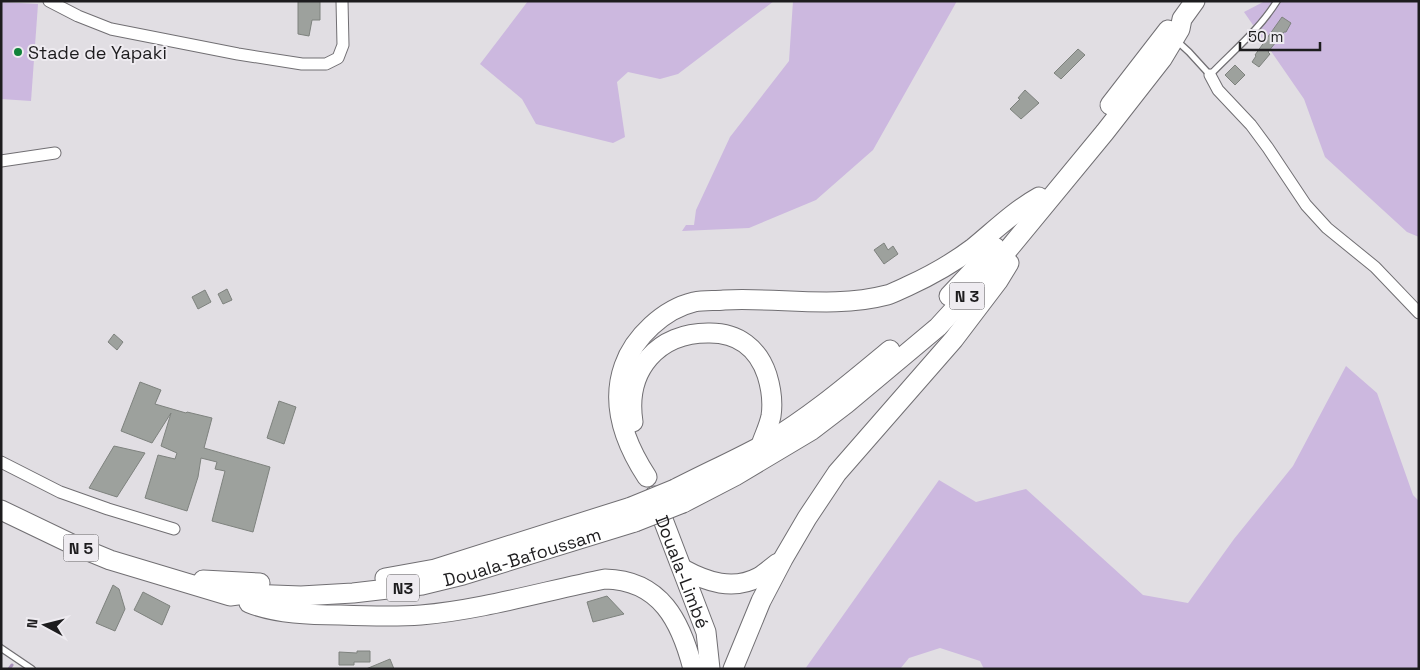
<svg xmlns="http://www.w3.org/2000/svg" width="1420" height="670" font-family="'Space Grotesk',sans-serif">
<rect width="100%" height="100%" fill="#e1dee3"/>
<g fill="#ccb8df">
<path d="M 528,1 L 774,1 L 678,74 L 660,79 L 628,72 L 617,82 L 625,137 L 613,143 L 536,124 L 522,99 L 480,64 Z"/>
<path d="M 793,1 L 957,1 L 873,150 L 816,200 L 749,228 L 682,231 L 686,225 L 694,225 L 696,210 L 730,137 L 789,61 Z"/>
<path d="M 1265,1 L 1419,1 L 1419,237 L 1407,232 L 1325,157 L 1304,99 L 1244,12 Z"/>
<path d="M 1,2 L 38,4 L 31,101 L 1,99 Z"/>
<path d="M 1346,366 L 1377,393 L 1413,495 L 1419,501 L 1419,669 L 984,669 L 980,661 L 940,648 L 909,658 L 900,669 L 805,669 L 939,480 L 976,502 L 1026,489 L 1143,595 L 1188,603 L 1234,539 L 1293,466 Z"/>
</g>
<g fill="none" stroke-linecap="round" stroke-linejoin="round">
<path stroke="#a891bc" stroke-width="3" d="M 9,669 L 12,665"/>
</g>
<g fill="#9da19d" stroke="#7e827e">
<path d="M 298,1 L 320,1 L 320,20 L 312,20 L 309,36 L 298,34 Z"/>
<path d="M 1282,17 L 1291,23 L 1286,32 L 1284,32 L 1268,52 L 1270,54 L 1259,67 L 1252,62 L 1256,56 L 1255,55 Z"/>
<path d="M 1078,49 L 1085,55 L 1061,79 L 1054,73 Z"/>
<path d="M 1235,65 L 1245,75 L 1235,85 L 1225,75 Z"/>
<path d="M 1025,90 L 1039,103 L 1021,119 L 1010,109 L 1020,99 L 1018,98 Z"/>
<path d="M 884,243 L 888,250 L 893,246 L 898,254 L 884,264 L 874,250 Z"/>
<path d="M 227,289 L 232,300 L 223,304 L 218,294 Z"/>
<path d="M 205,290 L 211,302 L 198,309 L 192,297 Z"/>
<path d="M 114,334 L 123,342 L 117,350 L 108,342 Z"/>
<path d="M 140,382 L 161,390 L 155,404 L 186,413 L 187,412 L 212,418 L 204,448 L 270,467 L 253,532 L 212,521 L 225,471 L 215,469 L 217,462 L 201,458 L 198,477 L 187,511 L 145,498 L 158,455 L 175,459 L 177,453 L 161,446 L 171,413 L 152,443 L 121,431 Z"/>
<path d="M 279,401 L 296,407 L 284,444 L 267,438 Z"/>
<path d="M 114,446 L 145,453 L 117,497 L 89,488 Z"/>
<path d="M 113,585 L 119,589 L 125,609 L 115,631 L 96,623 Z"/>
<path d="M 143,592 L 170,606 L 162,625 L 134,610 Z"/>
<path d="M 607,596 L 624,614 L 593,622 L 587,602 Z"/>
<path d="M 357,651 L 370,651 L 370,662 L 354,662 L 354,665 L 339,665 L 339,652 L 357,653 Z"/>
<path d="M 390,659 L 394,669 L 366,669 Z"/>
</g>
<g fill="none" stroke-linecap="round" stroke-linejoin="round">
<g stroke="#716f73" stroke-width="8">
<g id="service">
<path d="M 1177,41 L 1189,52 L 1210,75 C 1233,51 1259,30 1277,1"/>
<path d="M 1,648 L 32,669"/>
</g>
</g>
<g stroke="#716f73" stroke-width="13">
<g id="minor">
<path d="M 49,1 L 78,16 L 111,29 L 238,54 L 302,64 L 326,64 L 338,58 L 343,45 L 342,1"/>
<path d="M 1210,75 L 1218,90 L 1251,125 L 1268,148 L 1306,205 L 1327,228 L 1375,267 L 1419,313"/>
<path d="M 1,161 L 55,153"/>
<path d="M 1,462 L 60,492 L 108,509 L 174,529"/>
</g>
</g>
<g stroke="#716f73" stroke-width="21">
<g id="trunk">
<path d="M 1110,105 L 1168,30"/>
<path d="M 949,296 L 995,247"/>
<path d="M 633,422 C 625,370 658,332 710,333 C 738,333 758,348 767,375 C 771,388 773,403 771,416 C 769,426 764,436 761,445"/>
<path d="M 647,477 C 626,445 610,405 624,366 C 634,337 664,309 694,302 C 704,300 715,301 724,300 C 779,297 834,309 887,295 C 894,293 901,289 908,286 C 930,276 953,263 973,248 C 995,230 1014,211 1039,197"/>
<path d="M 675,489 C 704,474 733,461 761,446 C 808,419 849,384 890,350"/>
<path id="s1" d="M 654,496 L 706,632 L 710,669"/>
<path d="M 683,503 L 735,476 L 812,430 L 846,404 L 938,327 L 1002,257 L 1105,132 L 1162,59 L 1180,29 L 1182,19 L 1195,1"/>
<path id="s2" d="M 1,510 L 76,546 L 110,560 L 230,596 L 245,594 L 301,596 L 353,593 L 422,585 L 463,575 L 635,522"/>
<path d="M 683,569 C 707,582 733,591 759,577 C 766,573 772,567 778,563"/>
<path d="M 385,578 L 435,569 L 631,507"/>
<path d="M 203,580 L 260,583"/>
<path d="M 249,603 C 277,614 311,615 340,615 C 367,616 394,617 421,615 C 481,610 545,591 605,579 C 661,580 681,622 693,669"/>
<path d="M 733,669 L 761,601 L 783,559 L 807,518 L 837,473 L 954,339 L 998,281 L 1009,263"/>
</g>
</g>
<use href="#service" stroke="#fff" stroke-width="5.5"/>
<use href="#minor" stroke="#fff" stroke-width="11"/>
<use href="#trunk" stroke="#fff" stroke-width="19"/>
<g stroke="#716f73" stroke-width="21" stroke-linecap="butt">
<g id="trunk-bridge">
<path d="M 631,507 L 675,489"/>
<path d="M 635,522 L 683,503"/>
</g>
</g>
<use href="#trunk-bridge" stroke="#fff" stroke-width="19"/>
</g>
<circle fill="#10823a" stroke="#eeebf0" stroke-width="2" cx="18" cy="52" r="5"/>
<g text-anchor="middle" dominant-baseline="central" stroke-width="4" stroke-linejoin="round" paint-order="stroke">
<g fill="#eeebf0" stroke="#5c5a5d" stroke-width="1">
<rect x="949.5" y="282.5" width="35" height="27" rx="4"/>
<rect x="63.5" y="534.5" width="35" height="27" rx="4"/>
<rect x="387" y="574.5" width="32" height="27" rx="4"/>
</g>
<g font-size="16" font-weight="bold" fill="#1d1c1e">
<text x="967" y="296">N 3</text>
<text x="81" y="548">N 5</text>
<text x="403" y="588">N3</text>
</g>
<g font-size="18" fill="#1d1c1e" stroke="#eeebf0" text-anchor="start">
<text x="28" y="52">Stade de Yapaki</text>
</g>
<g font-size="18" fill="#1d1c1e" stroke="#eeebf0">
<text stroke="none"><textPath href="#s2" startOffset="542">Douala-Bafoussam</textPath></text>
<text stroke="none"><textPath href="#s1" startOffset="81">Douala-Limbé</textPath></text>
</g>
</g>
<rect width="1420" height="670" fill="none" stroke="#1d1c1e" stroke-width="5"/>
<g transform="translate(45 625) rotate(277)" stroke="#eeebf0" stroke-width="4" paint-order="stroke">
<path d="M0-4L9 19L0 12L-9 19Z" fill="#1d1c1e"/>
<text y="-8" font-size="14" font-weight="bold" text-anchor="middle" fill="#1d1c1e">N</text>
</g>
<path d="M1240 42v8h80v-8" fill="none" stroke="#1d1c1e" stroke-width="2.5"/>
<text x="1248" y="42" font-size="15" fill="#1d1c1e" stroke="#eeebf0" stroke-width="4" paint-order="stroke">50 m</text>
</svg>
